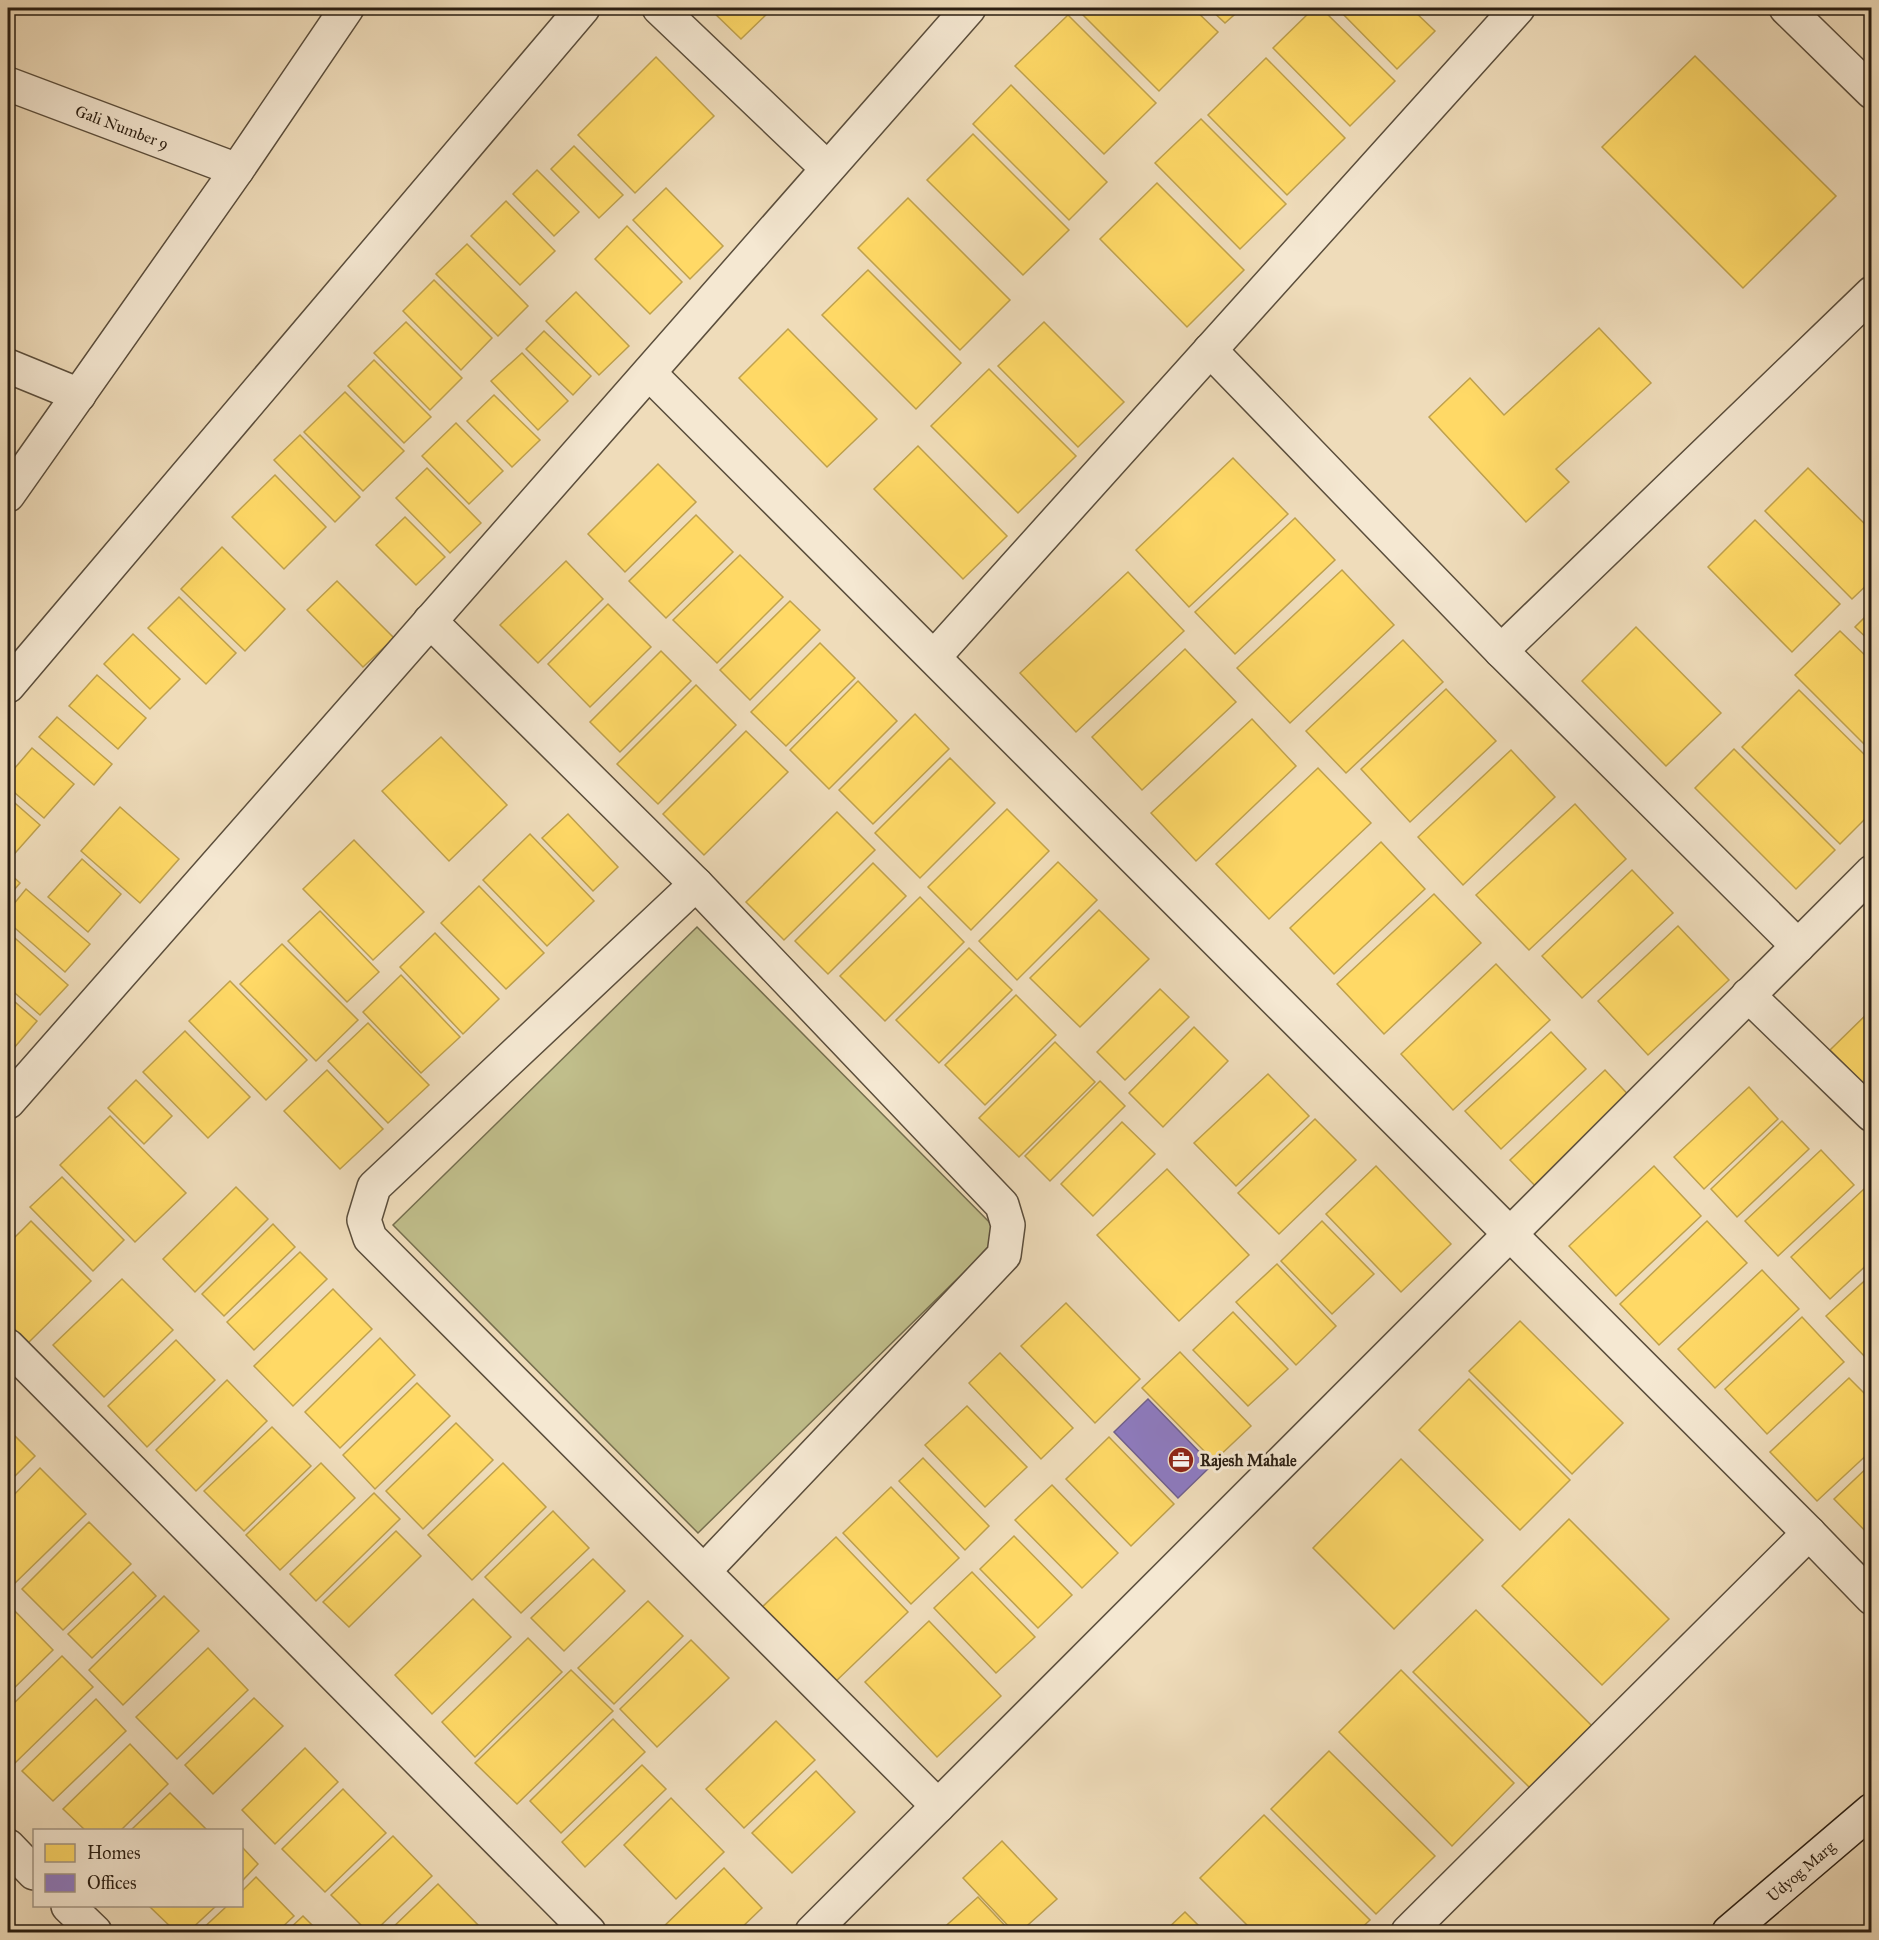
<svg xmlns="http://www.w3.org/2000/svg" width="1879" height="1940" font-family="'IM FELL Great Primer',serif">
<rect width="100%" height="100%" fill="#efdcba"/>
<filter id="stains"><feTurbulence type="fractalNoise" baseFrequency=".00333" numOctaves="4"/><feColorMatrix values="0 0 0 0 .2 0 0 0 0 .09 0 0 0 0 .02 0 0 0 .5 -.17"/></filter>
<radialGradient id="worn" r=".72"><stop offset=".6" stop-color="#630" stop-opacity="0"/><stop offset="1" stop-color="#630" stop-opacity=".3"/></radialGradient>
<path fill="#c0be8b" stroke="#756e4e" stroke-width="1.5" d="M 697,927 L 1002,1235 L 698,1533 L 393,1225 Z"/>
<g fill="#ffd966" stroke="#bfa14d" stroke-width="1.5">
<path d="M 709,8 L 773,8 L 741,39 Z"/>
<path d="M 1076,8 L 1193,8 L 1218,32 L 1159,91 Z"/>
<path d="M 1209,8 L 1242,8 L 1225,23 Z"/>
<path d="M 1314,8 L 1321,8 L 1395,81 L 1350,126 L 1273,48 Z"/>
<path d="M 1337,8 L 1411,8 L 1435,31 L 1397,69 Z"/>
<path d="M 1068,15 L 1156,103 L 1104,154 L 1015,66 Z"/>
<path d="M 1695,56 L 1836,196 L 1743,288 L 1602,147 Z"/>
<path d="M 656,57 L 714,116 L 635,193 L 578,135 Z"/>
<path d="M 1266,58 L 1345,138 L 1287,195 L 1208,115 Z"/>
<path d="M 1011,85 L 1107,182 L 1069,220 L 973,124 Z"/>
<path d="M 1201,119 L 1286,204 L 1240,249 L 1155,163 Z"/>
<path d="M 973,134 L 1069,230 L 1023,275 L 927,180 Z"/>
<path d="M 574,146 L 623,195 L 599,218 L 551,169 Z"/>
<path d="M 537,170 L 579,212 L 554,236 L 513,194 Z"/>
<path d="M 1157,183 L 1244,270 L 1187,327 L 1100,239 Z"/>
<path d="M 666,188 L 723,246 L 690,279 L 633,220 Z"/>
<path d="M 908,198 L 1010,300 L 960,350 L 858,248 Z"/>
<path d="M 506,201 L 555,251 L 520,285 L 471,236 Z"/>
<path d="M 627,226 L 682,282 L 650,314 L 595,259 Z"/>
<path d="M 467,244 L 528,306 L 498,336 L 436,274 Z"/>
<path d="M 868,270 L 961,363 L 916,409 L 822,315 Z"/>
<path d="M 434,280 L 492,338 L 461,370 L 403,311 Z"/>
<path d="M 576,292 L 629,346 L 599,375 L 546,321 Z"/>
<path d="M 406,322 L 462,378 L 430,410 L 374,353 Z"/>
<path d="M 1044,322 L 1124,402 L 1078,447 L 998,366 Z"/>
<path d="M 1599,328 L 1651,383 L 1556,469 L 1569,482 L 1526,522 L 1429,417 L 1470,378 L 1504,415 Z"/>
<path d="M 788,329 L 877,419 L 827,467 L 739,378 Z"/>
<path d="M 544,331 L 591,376 L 573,395 L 526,349 Z"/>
<path d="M 522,353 L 568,401 L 538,430 L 491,381 Z"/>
<path d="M 374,360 L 431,417 L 404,443 L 348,386 Z"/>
<path d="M 989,369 L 1076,456 L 1018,513 L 931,426 Z"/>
<path d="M 345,392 L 404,451 L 363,491 L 304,432 Z"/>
<path d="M 494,395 L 540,440 L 512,467 L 467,421 Z"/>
<path d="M 456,423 L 503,471 L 469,504 L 422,456 Z"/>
<path d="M 300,435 L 360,497 L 335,522 L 274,460 Z"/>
<path d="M 918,446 L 1007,536 L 963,579 L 874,489 Z"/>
<path d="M 1233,458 L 1288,514 L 1189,607 L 1136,550 Z"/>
<path d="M 658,464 L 696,502 L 625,572 L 588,534 Z"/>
<path d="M 427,468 L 481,523 L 450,553 L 396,498 Z"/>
<path d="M 1808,468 L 1872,531 L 1872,580 L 1852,599 L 1765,511 Z"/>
<path d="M 275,475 L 326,527 L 284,569 L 232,517 Z"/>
<path d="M 696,515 L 733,552 L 666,618 L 629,581 Z"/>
<path d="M 405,517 L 445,557 L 416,585 L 376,545 Z"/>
<path d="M 1295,518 L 1335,560 L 1235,654 L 1195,612 Z"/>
<path d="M 1755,520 L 1840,604 L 1792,652 L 1708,567 Z"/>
<path d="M 222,547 L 285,609 L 245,651 L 181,589 Z"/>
<path d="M 740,555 L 783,597 L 717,663 L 673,620 Z"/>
<path d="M 566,561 L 603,599 L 538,663 L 500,625 Z"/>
<path d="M 1342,570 L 1394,625 L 1290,723 L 1237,668 Z"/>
<path d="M 1128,572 L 1184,631 L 1076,732 L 1020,673 Z"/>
<path d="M 337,581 L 394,638 L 363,667 L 307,610 Z"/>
<path d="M 179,597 L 236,653 L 206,684 L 148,628 Z"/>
<path d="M 790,601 L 820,630 L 750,700 L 720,670 Z"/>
<path d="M 608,604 L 651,647 L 590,707 L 548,664 Z"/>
<path d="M 1872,610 L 1872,643 L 1855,627 Z"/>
<path d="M 1636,627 L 1721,713 L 1666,766 L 1582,681 Z"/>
<path d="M 1840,631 L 1872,662 L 1872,752 L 1795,675 Z"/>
<path d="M 133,634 L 180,679 L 150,709 L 104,664 Z"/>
<path d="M 1403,640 L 1443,682 L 1346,773 L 1306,731 Z"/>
<path d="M 820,643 L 855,678 L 786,746 L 751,712 Z"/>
<path d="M 1185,649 L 1236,702 L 1142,790 L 1092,737 Z"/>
<path d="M 661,651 L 691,681 L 620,752 L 590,722 Z"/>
<path d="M 97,675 L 146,718 L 118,749 L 69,706 Z"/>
<path d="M 858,681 L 897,721 L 829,789 L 790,750 Z"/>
<path d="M 696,685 L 736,725 L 658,804 L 617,764 Z"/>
<path d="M 1446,689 L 1496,741 L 1410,822 L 1361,769 Z"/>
<path d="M 1799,690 L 1872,762 L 1872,812 L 1840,844 L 1742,747 Z"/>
<path d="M 915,714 L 949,749 L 873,824 L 839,790 Z"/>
<path d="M 57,717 L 112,764 L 94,785 L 39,737 Z"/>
<path d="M 1252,719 L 1296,766 L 1196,861 L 1151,813 Z"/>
<path d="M 746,731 L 788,772 L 704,855 L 663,814 Z"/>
<path d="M 441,737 L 507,805 L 449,861 L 382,791 Z"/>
<path d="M 32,748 L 74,784 L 44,818 L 8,787 L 8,776 Z"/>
<path d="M 1734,749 L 1835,850 L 1796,889 L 1695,788 Z"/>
<path d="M 1511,750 L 1555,797 L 1463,885 L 1418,837 Z"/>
<path d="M 950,758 L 995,803 L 920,878 L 875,833 Z"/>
<path d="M 1318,768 L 1371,823 L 1269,919 L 1216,864 Z"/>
<path d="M 8,797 L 40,825 L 9,860 L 8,859 Z"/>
<path d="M 1575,804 L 1626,859 L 1529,950 L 1476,895 Z"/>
<path d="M 120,807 L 179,859 L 140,903 L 81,851 Z"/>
<path d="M 1007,809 L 1049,851 L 971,930 L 928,887 Z"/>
<path d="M 837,812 L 875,850 L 784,940 L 746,902 Z"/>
<path d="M 568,814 L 618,867 L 593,891 L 542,838 Z"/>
<path d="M 530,834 L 594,901 L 547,946 L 483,880 Z"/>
<path d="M 354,840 L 424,912 L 373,960 L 303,889 Z"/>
<path d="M 1381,842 L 1425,889 L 1334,974 L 1290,928 Z"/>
<path d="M 82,859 L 121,894 L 88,932 L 48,897 Z"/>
<path d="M 1058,862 L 1097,900 L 1017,980 L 979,941 Z"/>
<path d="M 873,863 L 906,896 L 828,974 L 795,941 Z"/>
<path d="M 1632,870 L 1673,913 L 1582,998 L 1542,956 Z"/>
<path d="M 8,872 L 20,883 L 8,897 Z"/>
<path d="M 479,886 L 544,953 L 506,989 L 441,923 Z"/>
<path d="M 26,889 L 90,944 L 65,972 L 8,922 L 8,911 Z"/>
<path d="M 1434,894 L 1481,943 L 1384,1034 L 1337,984 Z"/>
<path d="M 920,897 L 964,942 L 885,1021 L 840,976 Z"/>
<path d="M 1099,910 L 1149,959 L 1080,1027 L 1030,978 Z"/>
<path d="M 320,911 L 379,972 L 347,1002 L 288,941 Z"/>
<path d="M 1678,926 L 1729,980 L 1648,1055 L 1598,1001 Z"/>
<path d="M 8,932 L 68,985 L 40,1015 L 8,987 Z"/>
<path d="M 435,933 L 499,999 L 463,1034 L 400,967 Z"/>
<path d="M 282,944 L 358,1020 L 316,1061 L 240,984 Z"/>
<path d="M 969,948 L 1012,990 L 939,1063 L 896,1020 Z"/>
<path d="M 1496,964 L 1550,1020 L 1453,1110 L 1401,1054 Z"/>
<path d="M 401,975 L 460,1037 L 421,1073 L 363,1012 Z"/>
<path d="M 230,981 L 307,1060 L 266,1100 L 189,1021 Z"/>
<path d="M 1160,989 L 1189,1017 L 1125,1080 L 1097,1052 Z"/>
<path d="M 1016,995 L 1056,1035 L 985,1105 L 945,1065 Z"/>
<path d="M 8,996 L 37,1021 L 8,1055 Z"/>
<path d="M 1872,1009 L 1872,1092 L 1830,1050 Z"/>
<path d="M 368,1023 L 429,1085 L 388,1123 L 328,1061 Z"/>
<path d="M 1194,1027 L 1228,1061 L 1163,1127 L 1129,1093 Z"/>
<path d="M 185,1031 L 250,1097 L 208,1138 L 143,1072 Z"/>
<path d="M 1551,1032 L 1586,1069 L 1501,1149 L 1465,1111 Z"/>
<path d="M 1055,1042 L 1095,1082 L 1019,1157 L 979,1118 Z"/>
<path d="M 327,1070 L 383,1129 L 340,1169 L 284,1111 Z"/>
<path d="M 1605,1070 L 1637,1104 L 1542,1193 L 1510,1160 Z"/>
<path d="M 1268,1074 L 1309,1116 L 1236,1186 L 1194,1143 Z"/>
<path d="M 136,1080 L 172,1116 L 144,1144 L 108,1108 Z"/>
<path d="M 1100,1081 L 1125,1106 L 1050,1181 L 1025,1156 Z"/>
<path d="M 1749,1087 L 1778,1119 L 1704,1189 L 1674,1157 Z"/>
<path d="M 110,1116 L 186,1193 L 135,1242 L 60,1165 Z"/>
<path d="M 1315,1119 L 1356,1160 L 1279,1234 L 1238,1193 Z"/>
<path d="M 1782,1121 L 1809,1149 L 1737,1217 L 1711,1189 Z"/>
<path d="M 1122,1122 L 1155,1154 L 1093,1216 L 1061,1184 Z"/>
<path d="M 1821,1150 L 1854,1185 L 1778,1256 L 1745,1221 Z"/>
<path d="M 1376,1166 L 1451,1244 L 1401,1292 L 1326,1214 Z"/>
<path d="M 1654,1166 L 1701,1216 L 1616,1296 L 1569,1246 Z"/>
<path d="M 1167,1169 L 1249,1255 L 1179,1321 L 1097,1235 Z"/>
<path d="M 62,1177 L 124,1240 L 93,1271 L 30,1207 Z"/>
<path d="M 236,1187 L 268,1219 L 195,1292 L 163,1259 Z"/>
<path d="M 1864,1189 L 1872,1198 L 1872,1260 L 1830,1299 L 1791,1257 Z"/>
<path d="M 31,1221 L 91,1281 L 28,1343 L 8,1322 L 8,1244 Z"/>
<path d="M 1322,1221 L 1374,1274 L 1332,1314 L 1281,1261 Z"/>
<path d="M 1707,1221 L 1747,1263 L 1659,1345 L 1620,1304 Z"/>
<path d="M 273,1224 L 295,1247 L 224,1316 L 202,1294 Z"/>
<path d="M 300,1252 L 327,1279 L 254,1350 L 227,1322 Z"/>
<path d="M 1277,1264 L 1336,1326 L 1296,1365 L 1236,1302 Z"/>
<path d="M 1762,1270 L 1799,1309 L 1715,1388 L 1678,1349 Z"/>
<path d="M 1872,1274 L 1872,1355 L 1867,1359 L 1826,1316 Z"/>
<path d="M 122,1279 L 173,1330 L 104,1397 L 53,1345 Z"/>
<path d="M 333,1289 L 372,1329 L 293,1406 L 254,1366 Z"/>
<path d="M 1066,1303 L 1140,1379 L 1095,1423 L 1021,1346 Z"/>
<path d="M 1233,1312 L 1288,1369 L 1248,1406 L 1193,1350 Z"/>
<path d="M 1802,1317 L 1844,1362 L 1767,1434 L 1725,1389 Z"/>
<path d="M 1520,1321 L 1623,1423 L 1572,1474 L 1469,1371 Z"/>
<path d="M 380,1338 L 415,1375 L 340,1448 L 305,1412 Z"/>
<path d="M 176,1340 L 215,1380 L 147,1447 L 108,1406 Z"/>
<path d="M 1180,1352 L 1251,1426 L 1214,1461 L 1142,1388 Z"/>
<path d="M 1000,1353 L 1073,1428 L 1041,1459 L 969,1383 Z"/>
<path d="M 1849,1378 L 1872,1401 L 1872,1450 L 1817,1501 L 1770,1452 Z"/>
<path d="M 1469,1379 L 1570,1480 L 1520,1530 L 1419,1430 Z"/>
<path d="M 227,1380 L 267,1421 L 196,1491 L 156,1450 Z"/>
<path d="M 417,1383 L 450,1416 L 375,1489 L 343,1455 Z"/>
<path d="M 967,1406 L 1027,1467 L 985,1507 L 925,1445 Z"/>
<path d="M 456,1423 L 493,1460 L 423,1529 L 386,1491 Z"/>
<path d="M 272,1427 L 311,1466 L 244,1531 L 204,1491 Z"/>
<path d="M 8,1429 L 35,1456 L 8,1483 Z"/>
<path d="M 1109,1437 L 1174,1504 L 1131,1546 L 1066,1479 Z"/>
<path d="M 923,1458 L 989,1526 L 965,1550 L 899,1481 Z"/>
<path d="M 1401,1459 L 1483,1540 L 1394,1629 L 1313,1548 Z"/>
<path d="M 321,1463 L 355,1498 L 280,1570 L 246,1535 Z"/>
<path d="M 503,1463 L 546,1507 L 472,1580 L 428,1535 Z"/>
<path d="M 1872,1463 L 1872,1538 L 1834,1499 Z"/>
<path d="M 40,1468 L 86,1514 L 12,1586 L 8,1582 L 8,1501 Z"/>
<path d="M 1052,1485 L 1118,1553 L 1082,1588 L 1015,1520 Z"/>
<path d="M 891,1487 L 959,1558 L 911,1604 L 843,1533 Z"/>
<path d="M 374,1493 L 400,1519 L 316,1601 L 290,1574 Z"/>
<path d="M 553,1511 L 589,1548 L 521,1613 L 485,1577 Z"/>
<path d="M 1569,1519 L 1669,1619 L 1602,1685 L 1502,1586 Z"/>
<path d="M 89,1522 L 131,1564 L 63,1630 L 22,1589 Z"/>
<path d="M 396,1531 L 421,1556 L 349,1627 L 323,1602 Z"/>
<path d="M 1014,1536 L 1072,1595 L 1038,1628 L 980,1569 Z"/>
<path d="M 836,1537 L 908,1612 L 833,1684 L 760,1609 Z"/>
<path d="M 593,1559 L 625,1591 L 564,1651 L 531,1618 Z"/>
<path d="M 133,1572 L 156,1596 L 92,1658 L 68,1634 Z"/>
<path d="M 972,1572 L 1035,1637 L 996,1673 L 934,1608 Z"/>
<path d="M 164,1596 L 199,1631 L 123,1705 L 89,1670 Z"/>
<path d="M 473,1599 L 511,1637 L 432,1714 L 395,1675 Z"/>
<path d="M 648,1601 L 683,1636 L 614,1704 L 578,1668 Z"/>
<path d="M 8,1604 L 53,1650 L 8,1694 Z"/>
<path d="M 1476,1610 L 1592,1726 L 1530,1788 L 1413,1672 Z"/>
<path d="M 929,1621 L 1001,1696 L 937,1757 L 865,1682 Z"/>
<path d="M 528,1638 L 562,1672 L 475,1757 L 442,1722 Z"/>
<path d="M 691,1640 L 729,1678 L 657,1747 L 620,1709 Z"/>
<path d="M 208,1648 L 248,1690 L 177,1759 L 136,1717 Z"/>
<path d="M 62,1656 L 93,1687 L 14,1764 L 8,1757 L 8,1709 Z"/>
<path d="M 571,1670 L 613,1711 L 517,1804 L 475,1763 Z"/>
<path d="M 1401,1670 L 1514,1783 L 1452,1846 L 1339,1732 Z"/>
<path d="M 254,1698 L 283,1726 L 213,1794 L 185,1765 Z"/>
<path d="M 96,1699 L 126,1731 L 53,1801 L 22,1771 Z"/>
<path d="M 613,1719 L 645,1752 L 561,1833 L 530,1801 Z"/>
<path d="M 776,1721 L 815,1760 L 744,1828 L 706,1789 Z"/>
<path d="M 130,1744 L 168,1784 L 121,1830 L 85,1830 L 63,1809 Z"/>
<path d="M 305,1748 L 338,1782 L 275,1844 L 242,1810 Z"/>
<path d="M 1329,1751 L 1435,1856 L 1376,1914 L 1271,1809 Z"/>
<path d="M 642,1765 L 666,1789 L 585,1867 L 562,1842 Z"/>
<path d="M 816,1771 L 855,1812 L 792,1873 L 752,1833 Z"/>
<path d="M 343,1789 L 386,1833 L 325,1892 L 282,1849 Z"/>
<path d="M 170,1793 L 207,1830 L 131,1830 Z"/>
<path d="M 671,1798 L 724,1852 L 676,1899 L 624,1845 Z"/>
<path d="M 1264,1815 L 1370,1920 L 1357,1932 L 1254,1932 L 1200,1878 Z"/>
<path d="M 393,1836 L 432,1876 L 374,1932 L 368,1932 L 331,1895 Z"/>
<path d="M 1002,1841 L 1057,1899 L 1020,1932 L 1014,1932 L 963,1878 Z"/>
<path d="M 242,1847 L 258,1864 L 242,1881 Z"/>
<path d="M 724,1868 L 762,1908 L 737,1932 L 658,1932 Z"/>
<path d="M 256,1877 L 294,1916 L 277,1932 L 199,1932 L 227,1906 L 242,1906 L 242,1891 Z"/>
<path d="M 438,1884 L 478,1925 L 470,1932 L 388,1932 Z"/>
<path d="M 978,1897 L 1011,1932 L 939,1932 Z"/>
<path d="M 149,1906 L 216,1906 L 188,1932 L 176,1932 Z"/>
<path d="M 1185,1912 L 1205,1932 L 1164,1932 Z"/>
<path d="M 303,1916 L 319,1932 L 286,1932 Z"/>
</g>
<path fill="#8e7cc3" stroke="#70608e" stroke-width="1.5" d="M 1148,1399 L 1212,1465 L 1178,1498 L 1114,1432 Z"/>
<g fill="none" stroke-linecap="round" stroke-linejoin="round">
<g stroke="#5b4e3c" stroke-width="36">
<g id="street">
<path d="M 659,8 L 827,168"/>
<path d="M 1786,8 L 1872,92"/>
<path id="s1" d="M 8,84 L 237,170"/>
<path d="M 1210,350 L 1501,651 L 1798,946"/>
<path d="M 8,366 L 79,395"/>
<path d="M 649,373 L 1809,1533 L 1872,1598"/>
<path d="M 8,495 L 237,170 L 347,8"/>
<path d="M 430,621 L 696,884 L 1002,1205 L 1008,1225 L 1004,1255 L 704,1571"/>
<path d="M 1501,651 L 1872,293"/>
<path d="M 934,657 L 1518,8"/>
<path d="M 8,686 L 583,8"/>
<path d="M 696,884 L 374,1187 L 364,1220 L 370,1238 L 938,1806"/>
<path d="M 1748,995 L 1872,1115"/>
<path d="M 8,1102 L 969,8"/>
<path d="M 8,1346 L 589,1932"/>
<path d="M 8,1846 L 34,1873"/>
<path d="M 68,1906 L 95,1932"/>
<path d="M 812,1932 L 1872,872"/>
<path d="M 1408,1932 L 1809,1533"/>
</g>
</g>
<g stroke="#2a1e12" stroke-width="36">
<g id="secondary">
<path id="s2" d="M 1729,1932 L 1872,1810"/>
</g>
</g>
<use href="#street" stroke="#f5e8d2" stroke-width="33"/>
<use href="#secondary" stroke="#f5e8d2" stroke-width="33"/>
</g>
<defs>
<g id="office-disc" transform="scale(1.35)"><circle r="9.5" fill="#8f2418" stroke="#f5e8d2"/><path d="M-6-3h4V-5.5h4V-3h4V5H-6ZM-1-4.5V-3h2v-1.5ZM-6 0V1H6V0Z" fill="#fff"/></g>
</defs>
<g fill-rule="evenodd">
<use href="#office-disc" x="1181" y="1460"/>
</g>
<g text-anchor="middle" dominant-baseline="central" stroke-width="6" stroke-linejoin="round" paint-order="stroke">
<g font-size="16" fill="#2a1e12" stroke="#f5e8d2">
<text stroke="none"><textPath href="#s1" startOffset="122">Gali Number 9</textPath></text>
<text stroke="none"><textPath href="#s2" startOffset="94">Udyog Marg</textPath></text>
</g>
<g font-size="16" font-weight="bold" fill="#2a1e12" stroke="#f5e8d2" text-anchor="start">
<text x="1200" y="1460">Rajesh Mahale</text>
</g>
</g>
<rect width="1879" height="1940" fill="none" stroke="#efdcba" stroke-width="30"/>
<rect x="9" y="9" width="1861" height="1922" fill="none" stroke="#2a1e12" stroke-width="3"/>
<rect x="15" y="15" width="1849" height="1910" fill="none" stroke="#2a1e12" stroke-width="1.5"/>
<rect x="33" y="1829" width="210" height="78" fill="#f5e8d2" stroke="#a49785" stroke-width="1.5"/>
<rect x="45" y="1844" width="30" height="18" fill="#ffd966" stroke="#a49785" stroke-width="1.5"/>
<text x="87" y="1859" font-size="18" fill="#2a1e12">Homes</text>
<rect x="45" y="1874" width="30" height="18" fill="#8e7cc3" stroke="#a49785" stroke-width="1.5"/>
<text x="87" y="1889" font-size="18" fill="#2a1e12">Offices</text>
<rect width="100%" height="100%" filter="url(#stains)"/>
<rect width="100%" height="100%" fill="url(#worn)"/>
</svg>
